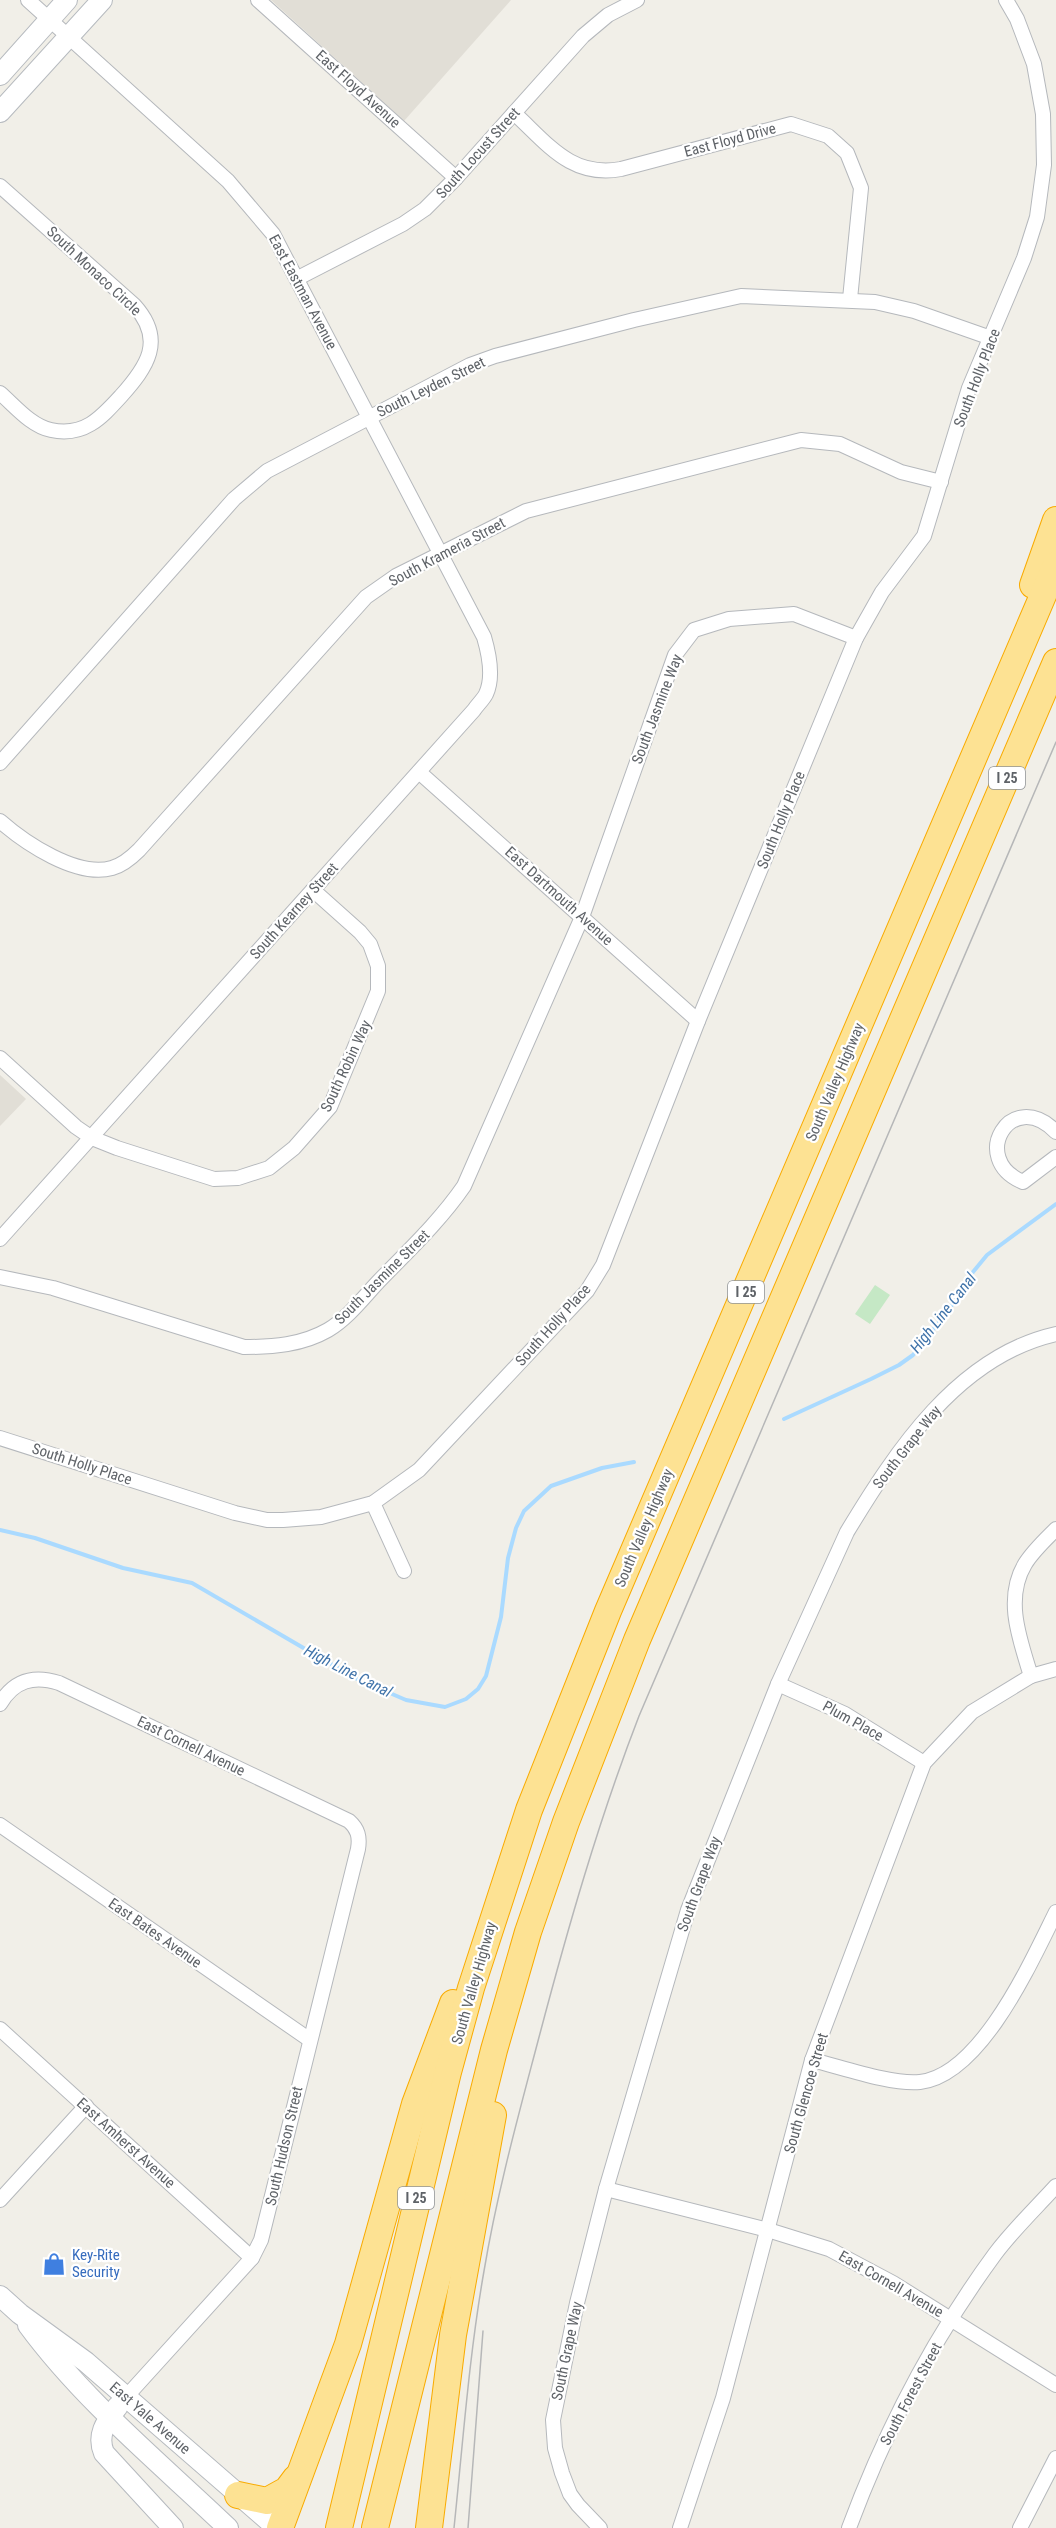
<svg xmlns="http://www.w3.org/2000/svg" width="1056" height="2528" font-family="'Roboto Condensed',sans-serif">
<rect width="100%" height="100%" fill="#f1efe8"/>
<g fill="#e1ded6">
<path d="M 271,0 L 511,0 L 404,121 Z"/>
<path d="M 0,1075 L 26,1099 L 0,1126 Z"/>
</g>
<path fill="#c5e8c5" d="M 875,1285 L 890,1295 L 870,1324 L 855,1314 Z"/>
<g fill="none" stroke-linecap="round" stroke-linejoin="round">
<g stroke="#aadaff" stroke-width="4">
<path d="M 784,1419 L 871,1379 L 899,1365 L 913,1355 L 948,1311 L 973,1272 L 987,1255 L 1056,1204"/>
<path d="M 0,1530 L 35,1538 L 123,1568 L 192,1583 L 355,1678 L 406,1700 L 445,1707 L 466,1699 L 478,1689 L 486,1676 L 501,1617 L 508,1558 L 516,1528 L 524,1511 L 551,1486 L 602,1468 L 634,1462"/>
</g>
<g stroke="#b5b8bc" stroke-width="16">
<g id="street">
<path d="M 258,0 L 456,178"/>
<path d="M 514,113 C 548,144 571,178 621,169 L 791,124 L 828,136 L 847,153 L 861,188 L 850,299"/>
<path d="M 0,186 L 134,305 C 166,340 147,367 121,396 C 101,418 84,437 51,430 C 31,426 15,406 0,393"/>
<path d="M 298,278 L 403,224 L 425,209 L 456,178 L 583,36 L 608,15 L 637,0"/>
<path d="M 0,763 L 234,499 L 267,471 L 470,365 L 495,356 L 634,320 L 741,296 L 875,302 L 914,311 L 991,338"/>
<path d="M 419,772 L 698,1021"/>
<path d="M 0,821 C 25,843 77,878 112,868 C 123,865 131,858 139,850 L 366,597 L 396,576 L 526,511 L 801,440 L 840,444 L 901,472 L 941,482"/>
<path d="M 0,1058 L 76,1127 L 92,1138 L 117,1148 L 214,1179 L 238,1178 L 269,1168 L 294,1148 L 330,1107 L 378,991 L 378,966 L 370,944 L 360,932 L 313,890"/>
<path d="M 1056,1132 C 1011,1086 968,1159 1023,1182 L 1056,1157"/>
<path d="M 0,1239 L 474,710 C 477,705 483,700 486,694 C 494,677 489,654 484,637 L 273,234 L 228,181 L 28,0"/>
<path d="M 0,1277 L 53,1288 L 244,1347 C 273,1347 302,1345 328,1330 C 348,1318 363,1298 378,1282 C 408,1251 440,1221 464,1186 L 582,917 L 675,655 L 694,630 L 729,619 L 794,614 L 856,638"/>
<path d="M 0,1438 L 235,1513 L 267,1520 L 283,1520 L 321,1517 L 373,1503 L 419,1470 L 587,1291 L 603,1265 L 698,1021 L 856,638 L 882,592 L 924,536 L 969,388 L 1024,258 L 1037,217 L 1044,165 L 1043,114 L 1034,64 L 1017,19 L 1006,0"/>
<path d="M 373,1503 L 404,1571"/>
<path d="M 1056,1529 C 1045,1540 1033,1551 1025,1564 C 1004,1599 1020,1640 1031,1676 L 1056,1669"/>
<path d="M 778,1684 L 845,1714 L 924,1763"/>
<path d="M 0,1704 C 14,1680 34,1675 59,1683 L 349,1821 C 358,1829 360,1837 358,1849 L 261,2240 L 252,2258 L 126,2397"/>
<path d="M 0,1825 L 310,2040"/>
<path d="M 0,2029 L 252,2258"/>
<path d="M 812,2060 C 841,2067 892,2085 920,2082 C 981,2075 1031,1962 1056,1912"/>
<path d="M 606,2189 L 768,2230 L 829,2249 L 893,2283 L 1056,2385"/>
<path d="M 0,2200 L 86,2106"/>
<path d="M 600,2528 L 578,2505 L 570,2494 L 562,2473 L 555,2448 L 553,2420 L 577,2303 L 606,2189 L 688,1910 L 778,1684 L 847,1532 C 896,1451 958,1356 1056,1334"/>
<path d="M 680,2528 L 723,2398 L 812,2060 L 924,1763 L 972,1712 L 1031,1676"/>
<path d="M 849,2528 C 885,2431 934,2337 995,2254 C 1013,2230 1036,2208 1056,2186"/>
<path d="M 1020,2528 L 1056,2458"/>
</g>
</g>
<g stroke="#b6babf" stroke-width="22">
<g id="secondary">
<path d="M 0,75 L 67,0"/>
<path d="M 0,112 L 102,0"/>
<path d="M 0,2296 L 20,2314 L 86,2362 L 277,2528"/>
<path d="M 28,2325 C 84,2401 160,2463 228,2528"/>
<path d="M 118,2406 C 107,2421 96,2434 104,2453 L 173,2528"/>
</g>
</g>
<g stroke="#f9ab00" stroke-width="28">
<g id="highway">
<path d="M 1033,585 L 1056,520"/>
<path d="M 238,2495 L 267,2501 L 287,2490 L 296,2478"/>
<path d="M 280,2528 L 348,2344 L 415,2104 L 453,2003"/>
<path d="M 339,2528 L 448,2072 L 471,1988 L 529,1810 L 608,1611 L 1056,565"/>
<path d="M 375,2528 L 494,2050 L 528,1932 L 566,1822 L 637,1640 L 1056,662"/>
<path d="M 429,2528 L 453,2335 L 493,2115"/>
</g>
</g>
<use href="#street" stroke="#fff" stroke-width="14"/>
<use href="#secondary" stroke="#fff" stroke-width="20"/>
<use href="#highway" stroke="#fde293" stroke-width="26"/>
<g stroke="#b6b7b8" stroke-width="1.5">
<path d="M 454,2528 C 463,2442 469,2356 484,2271 C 497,2193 518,2117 538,2041 C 567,1931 598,1822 639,1716 L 1056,742"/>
<path d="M 468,2528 L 483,2331"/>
</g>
</g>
<defs>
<g id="shop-bare" transform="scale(1.8)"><path d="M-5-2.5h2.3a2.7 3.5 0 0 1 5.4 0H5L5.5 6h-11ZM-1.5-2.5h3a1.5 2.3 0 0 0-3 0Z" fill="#3f7fe0" stroke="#fff" stroke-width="2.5" paint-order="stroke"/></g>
</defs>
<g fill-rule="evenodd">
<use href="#shop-bare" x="54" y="2264"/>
</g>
<g text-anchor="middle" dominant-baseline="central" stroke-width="4.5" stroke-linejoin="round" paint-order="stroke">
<g fill="#fff" stroke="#8f9295" stroke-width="1.5">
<rect x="989" y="767" width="36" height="22" rx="4.5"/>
<rect x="728" y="1281" width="36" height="22" rx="4.5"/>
<rect x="398" y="2187" width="36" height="22" rx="4.5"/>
</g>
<g font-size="14" font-weight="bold" fill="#5f6368">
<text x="1007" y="778">I 25</text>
<text x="746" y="1292">I 25</text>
<text x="416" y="2198">I 25</text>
</g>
<g font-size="15" fill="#5f6368" stroke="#fff">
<text transform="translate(358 89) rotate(42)">East Floyd Avenue</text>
<text transform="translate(730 140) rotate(-15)">East Floyd Drive</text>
<text transform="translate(478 153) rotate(-48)">South Locust Street</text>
<text transform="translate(94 271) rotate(43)">South Monaco Circle</text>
<text transform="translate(303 292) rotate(62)">East Eastman Avenue</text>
<text transform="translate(977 378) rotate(-69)">South Holly Place</text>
<text transform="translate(431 387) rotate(-26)">South Leyden Street</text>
<text transform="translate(447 552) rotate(-28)">South Krameria Street</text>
<text transform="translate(657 709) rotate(-69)">South Jasmine Way</text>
<text transform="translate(781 820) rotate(-68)">South Holly Place</text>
<text transform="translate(559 896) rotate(42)">East Dartmouth Avenue</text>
<text transform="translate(294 911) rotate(-48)">South Kearney Street</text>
<text transform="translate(346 1066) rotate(-65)">South Robin Way</text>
<text transform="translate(835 1082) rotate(-67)">South Valley Highway</text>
<text transform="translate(382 1277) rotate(-45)">South Jasmine Street</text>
<text transform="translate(553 1325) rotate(-48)">South Holly Place</text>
<text transform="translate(907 1447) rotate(-52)">South Grape Way</text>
<text transform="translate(82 1464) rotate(18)">South Holly Place</text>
<text transform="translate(644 1528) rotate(-67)">South Valley Highway</text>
<text transform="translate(853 1721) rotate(29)">Plum Place</text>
<text transform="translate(191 1746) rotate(26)">East Cornell Avenue</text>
<text transform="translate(699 1884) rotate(-70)">South Grape Way</text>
<text transform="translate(155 1933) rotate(35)">East Bates Avenue</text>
<text transform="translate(474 1983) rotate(-74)">South Valley Highway</text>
<text transform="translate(806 2093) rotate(-74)">South Glencoe Street</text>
<text transform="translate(126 2143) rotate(42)">East Amherst Avenue</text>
<text transform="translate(284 2146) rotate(-77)">South Hudson Street</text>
<text transform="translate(891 2284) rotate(30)">East Cornell Avenue</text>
<text transform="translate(567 2351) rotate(-78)">South Grape Way</text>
<text transform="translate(911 2394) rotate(-62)">South Forest Street</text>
<text transform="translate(150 2418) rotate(41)">East Yale Avenue</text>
</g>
<g font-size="15" fill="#366cbe" stroke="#fff" text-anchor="start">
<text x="72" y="2255">Key-Rite<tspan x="72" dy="17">Security</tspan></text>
</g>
<g font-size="16" font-style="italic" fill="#4174aa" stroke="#fff">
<text transform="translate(943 1313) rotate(-52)">High Line Canal</text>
<text transform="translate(348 1671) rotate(27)">High Line Canal</text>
</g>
</g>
</svg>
